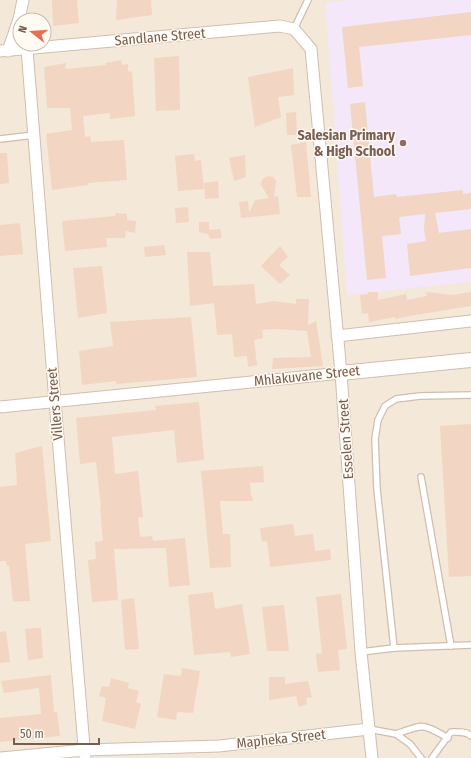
<svg xmlns="http://www.w3.org/2000/svg" width="471" height="758" font-family="'Fira Sans Condensed',sans-serif">
<rect width="100%" height="100%" fill="#fdf6eb"/>
<path fill="#f4e8d9" fill-rule="evenodd" d="M 0,0 L 471,0 L 471,758 L 0,758 ZM 20,20 L 44,20 L 44,44 L 20,44 Z"/>
<path fill="#f3e7f9" d="M 349,0 L 471,0 L 471,282 L 347,295 L 325,3 Z"/>
<g fill="#f2d5c3">
<path d="M 52,0 L 77,0 L 79,23 L 53,26 Z"/>
<path d="M 117,0 L 151,0 L 152,15 L 116,20 Z"/>
<path d="M 471,12 L 471,35 L 359,47 L 363,86 L 348,88 L 342,27 Z"/>
<path d="M 179,56 L 180,110 L 156,111 L 154,58 Z"/>
<path d="M 121,60 L 122,65 L 128,64 L 128,71 L 132,72 L 135,116 L 110,119 L 110,113 L 83,116 L 85,137 L 90,136 L 91,142 L 124,140 L 127,180 L 88,183 L 88,185 L 52,190 L 46,134 L 72,130 L 70,108 L 47,108 L 44,67 L 66,63 L 65,69 L 106,65 L 106,63 Z"/>
<path d="M 293,68 L 294,95 L 278,97 L 281,117 L 255,127 L 248,77 Z"/>
<path d="M 365,102 L 374,197 L 396,194 L 397,197 L 463,190 L 463,194 L 471,193 L 471,209 L 435,213 L 439,233 L 471,229 L 471,268 L 410,276 L 407,244 L 426,241 L 424,231 L 425,214 L 399,217 L 401,234 L 382,236 L 386,278 L 367,280 L 350,104 Z"/>
<path d="M 296,112 L 297,135 L 287,135 L 286,113 Z"/>
<path d="M 306,142 L 311,197 L 297,197 L 291,145 Z"/>
<path d="M 0,153 L 7,153 L 9,183 L 0,184 Z"/>
<path d="M 194,154 L 195,161 L 201,160 L 204,189 L 178,191 L 175,156 Z"/>
<path d="M 245,155 L 246,177 L 234,181 L 229,158 Z"/>
<path d="M 268,176 L 273,177 L 276,181 L 274,197 L 278,196 L 280,214 L 241,218 L 239,202 L 248,201 L 249,213 L 255,200 L 269,198 L 261,185 L 262,180 Z"/>
<path d="M 218,181 L 219,198 L 205,199 L 204,183 Z"/>
<path d="M 188,207 L 189,222 L 176,223 L 175,208 Z"/>
<path d="M 116,213 L 127,214 L 127,220 L 136,221 L 135,233 L 126,231 L 125,238 L 106,238 L 107,247 L 65,251 L 62,221 L 115,216 Z"/>
<path d="M 199,222 L 209,222 L 209,230 L 220,229 L 222,238 L 210,239 L 208,234 L 199,232 Z"/>
<path d="M 20,223 L 23,254 L 0,256 L 0,225 Z"/>
<path d="M 164,245 L 166,255 L 145,257 L 144,247 Z"/>
<path d="M 280,246 L 288,257 L 279,265 L 290,275 L 280,284 L 261,266 Z"/>
<path d="M 187,252 L 210,252 L 213,286 L 254,284 L 256,304 L 274,301 L 296,304 L 296,299 L 309,299 L 308,325 L 316,321 L 323,366 L 272,369 L 273,358 L 311,357 L 307,331 L 277,329 L 262,330 L 263,338 L 254,340 L 257,365 L 248,367 L 247,356 L 234,357 L 232,334 L 217,335 L 214,303 L 190,306 Z"/>
<path d="M 102,266 L 107,313 L 78,318 L 73,268 Z"/>
<path d="M 368,292 L 378,292 L 378,300 L 406,294 L 407,300 L 427,296 L 426,292 L 452,295 L 471,292 L 471,306 L 409,316 L 396,319 L 395,317 L 369,322 L 368,313 L 362,314 L 360,295 L 368,294 Z"/>
<path d="M 191,317 L 197,377 L 116,384 L 116,381 L 82,385 L 79,351 L 113,346 L 110,322 Z"/>
<path d="M 199,402 L 204,460 L 177,463 L 174,430 L 112,437 L 115,474 L 138,471 L 143,517 L 138,518 L 140,537 L 152,536 L 153,541 L 185,538 L 190,585 L 169,587 L 166,548 L 114,549 L 118,600 L 92,602 L 88,560 L 96,559 L 95,542 L 103,541 L 100,507 L 101,507 L 96,462 L 80,464 L 76,418 L 156,410 L 155,406 Z"/>
<path d="M 471,424 L 471,576 L 449,577 L 440,426 Z"/>
<path d="M 42,446 L 51,541 L 25,544 L 30,601 L 13,602 L 9,565 L 7,566 L 6,561 L 0,561 L 0,487 L 17,485 L 15,453 Z"/>
<path d="M 263,466 L 264,482 L 250,483 L 251,495 L 253,501 L 220,501 L 223,534 L 230,534 L 231,567 L 210,568 L 201,471 Z"/>
<path d="M 293,524 L 295,536 L 313,534 L 315,551 L 330,549 L 331,560 L 270,567 L 267,541 L 262,542 L 260,528 Z"/>
<path d="M 213,592 L 215,609 L 242,604 L 250,654 L 231,657 L 230,652 L 194,655 L 188,595 Z"/>
<path d="M 341,594 L 347,649 L 338,650 L 340,670 L 318,672 L 316,654 L 322,653 L 316,597 Z"/>
<path d="M 134,598 L 139,649 L 125,650 L 121,600 Z"/>
<path d="M 284,605 L 289,651 L 267,651 L 262,607 Z"/>
<path d="M 36,628 L 41,628 L 43,658 L 28,660 L 25,629 Z"/>
<path d="M 6,631 L 10,662 L 0,663 L 0,632 Z"/>
<path d="M 182,668 L 200,671 L 193,713 L 177,712 L 176,720 L 157,717 L 164,674 L 181,676 Z"/>
<path d="M 51,675 L 54,712 L 57,712 L 60,736 L 0,742 L 0,718 L 41,714 L 39,688 L 4,693 L 1,681 Z"/>
<path d="M 269,677 L 285,677 L 285,684 L 308,681 L 312,697 L 306,698 L 307,704 L 299,707 L 296,696 L 269,700 Z"/>
<path d="M 111,678 L 129,683 L 128,688 L 139,691 L 136,702 L 141,704 L 135,729 L 102,721 L 106,698 L 99,696 L 102,686 L 109,687 Z"/>
</g>
<g fill="none" stroke-linecap="round" stroke-linejoin="round">
<g stroke="#d0beb0" stroke-width="8">
<g id="service">
<path d="M 294,29 L 308,0"/>
<path d="M 0,139 L 34,135"/>
<path d="M 421,477 L 451,646"/>
<path d="M 394,648 L 377,489 L 375,439 L 378,420 L 385,406 L 396,399 L 420,396 L 471,395"/>
<path d="M 361,652 L 394,648 L 471,645"/>
<path d="M 369,729 L 396,734 L 410,744 L 421,758"/>
<path d="M 396,734 C 424,724 422,723 448,738"/>
<path d="M 432,758 L 451,732 C 458,732 466,731 471,736"/>
</g>
</g>
<g stroke="#d0beb0" stroke-width="13">
<g id="minor">
<path d="M 27,49 L 55,402 L 85,758"/>
<path d="M 0,51 L 280,26 L 294,29 L 311,49 L 341,373 L 361,652 L 372,758"/>
<path d="M 8,51 L 19,19 L 23,0"/>
<path d="M 337,336 L 471,321"/>
<path d="M 0,407 L 341,373"/>
<path d="M 1,758 L 85,750 L 219,746 L 369,729"/>
</g>
</g>
<g stroke="#d0beb0" stroke-width="16">
<path id="tertiary" d="M 341,373 L 471,360"/>
</g>
<use href="#service" stroke="#fff" stroke-width="5.5"/>
<use href="#minor" stroke="#fff" stroke-width="11"/>
<use href="#tertiary" stroke="#fff" stroke-width="14"/>
</g>
<circle fill="#8d6e63" stroke="#fffaf2" stroke-width="1.5" cx="403" cy="143" r="4"/>
<g text-anchor="middle" dominant-baseline="central" stroke-width="3" stroke-linejoin="round" paint-order="stroke">
<g font-size="14" fill="#795c4d" stroke="#fffaf2">
<text transform="translate(160 37) rotate(-5)">Sandlane Street</text>
<text transform="translate(307 376) rotate(-6)">Mhlakuvane Street</text>
<text transform="translate(55 404) rotate(-95)">Villers Street</text>
<text transform="translate(346 439) rotate(-94)">Esselen Street</text>
<text transform="translate(281 739) rotate(-6)">Mapheka Street</text>
</g>
<g font-size="14" font-weight="bold" fill="#785e54" stroke="#fffaf2" text-anchor="end">
<text x="395" y="135">Salesian Primary<tspan x="395" dy="16">&amp; High School</tspan></text>
</g>
</g>
<g transform="translate(32 32) rotate(287)"><circle r="19" fill="#fffaf2" stroke="#c9bbb0"/>
<path d="M0-3L7 15L0 10L-7 15Z" fill="#e47053"/>
<text y="-6" font-size="11" font-weight="bold" text-anchor="middle" fill="#795c4d">N</text>
</g>
<path d="M14 738v6h85v-6" fill="none" stroke="#795c4d" stroke-width="2"/>
<text x="20" y="738" font-size="12" fill="#795c4d" stroke="#fffaf2" stroke-width="3" paint-order="stroke">50 m</text>
</svg>
